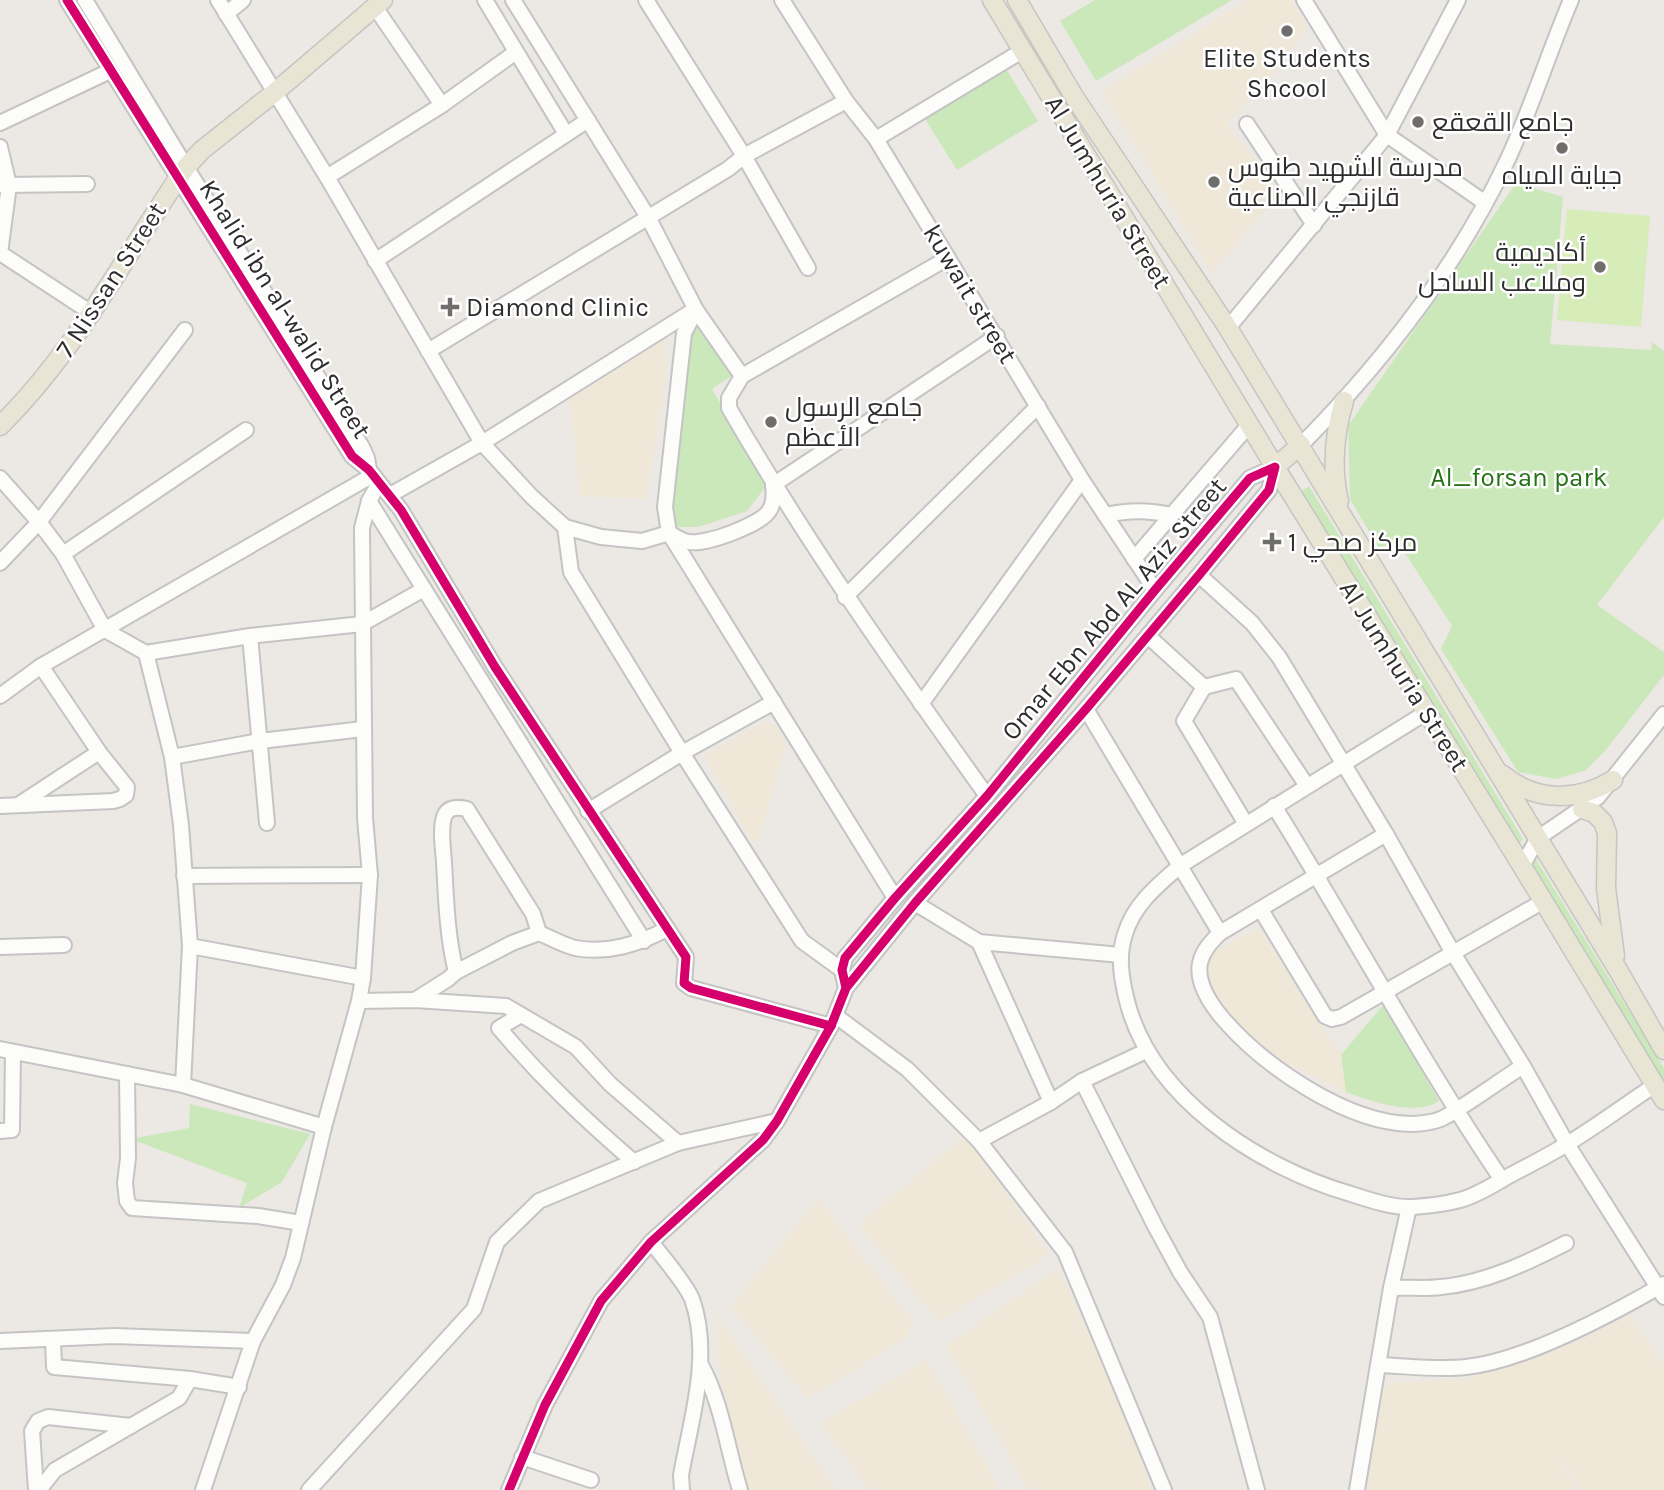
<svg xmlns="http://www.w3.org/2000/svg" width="1664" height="1490" font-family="Karla,Cairo,sans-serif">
<rect width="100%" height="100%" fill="#ece8e4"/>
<g fill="#efe8d8">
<path d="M 1248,0 L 1290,0 L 1308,27 L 1270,76 L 1226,124 L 1281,191 L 1212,273 L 1102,91 Z"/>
<path d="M 663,337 L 667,370 L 646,499 L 580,496 L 569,394 Z"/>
<path d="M 767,721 L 777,727 L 786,743 L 759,839 L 754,844 L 704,756 Z"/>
<path d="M 1258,928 L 1341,1055 L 1346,1092 L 1281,1061 L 1249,1038 L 1207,984 L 1205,957 Z"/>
<path d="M 967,1133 L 1048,1255 L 938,1322 L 859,1225 Z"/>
<path d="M 818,1199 L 913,1321 L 905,1339 L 808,1399 L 731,1306 Z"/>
<path d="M 1058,1269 L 1117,1393 L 1142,1462 L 1150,1490 L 1028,1490 L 946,1345 Z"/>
<path d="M 715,1314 L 837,1490 L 744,1490 L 734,1467 L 723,1397 Z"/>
<path d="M 1629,1314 L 1664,1366 L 1664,1490 L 1582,1490 L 1566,1466 L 1554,1455 L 1578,1490 L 1363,1490 L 1379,1396 L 1391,1383 L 1464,1379 L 1543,1356 L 1591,1335 Z"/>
<path d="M 927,1360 L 1000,1490 L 869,1490 L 820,1423 Z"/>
</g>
<g fill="#cbe8bb">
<path d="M 1095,0 L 1232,0 L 1096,81 L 1060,21 Z"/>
<path d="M 1003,64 L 1038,121 L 957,170 L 922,114 Z"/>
<path d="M 1516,183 L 1563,197 L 1550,344 L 1651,350 L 1652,342 L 1664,351 L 1664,517 L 1597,605 L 1664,652 L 1664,675 L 1605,751 L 1586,770 L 1557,779 L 1518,772 L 1441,649 L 1452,626 L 1396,539 L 1380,550 L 1350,499 L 1348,426 Z"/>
<path d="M 696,322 L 733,375 L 712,389 L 767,485 L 747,511 L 698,527 L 674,527 L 667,509 L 688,336 Z"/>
<path d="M 1309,486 L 1523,839 L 1516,848 L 1299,493 Z"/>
<path d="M 1534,856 L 1664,1068 L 1664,1092 L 1528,861 Z"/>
<path d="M 1383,1005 L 1439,1101 C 1416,1117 1370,1101 1346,1092 L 1341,1055 Z"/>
<path d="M 190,1104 L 310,1134 L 282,1182 L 239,1208 L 247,1183 L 131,1139 L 189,1128 Z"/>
</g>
<path fill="#d6ecb9" d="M 1567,209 L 1650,216 L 1641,327 L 1557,320 Z"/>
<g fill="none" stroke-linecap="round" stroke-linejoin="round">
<g stroke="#c5c4c4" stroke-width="18">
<g id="minor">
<path d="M 67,0 L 352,456 L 369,470 L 401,510 L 495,667 L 686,957 L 684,983 L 691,988 L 831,1026"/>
<path d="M 85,0 L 186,167 L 362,447 L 367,458 L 369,470"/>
<path d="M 218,0 L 327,177 L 482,443 L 532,497 L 565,527 L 601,537 L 642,541 L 669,533 C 675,536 683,542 689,542 C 706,545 760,525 769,511 C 774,504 774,493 773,485"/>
<path d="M 485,0 L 566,134"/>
<path d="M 513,0 L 648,217 L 696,310 L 742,376"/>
<path d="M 646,0 L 744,156 L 808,268"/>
<path d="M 782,0 L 846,101 L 876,139 L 1082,480 L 1155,590"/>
<path d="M 1304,0 L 1387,135 L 1484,202"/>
<path d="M 375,7 L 442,105"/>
<path d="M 226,14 L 243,0"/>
<path d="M 0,123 L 110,71"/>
<path d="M 1247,124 L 1314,225"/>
<path d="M 876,139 L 1022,51"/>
<path d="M 0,147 L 9,185 L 0,253"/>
<path d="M 327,177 L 442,105 L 516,52"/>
<path d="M 1,185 L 87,184"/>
<path d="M 0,253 L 93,314"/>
<path d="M 948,258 L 742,376 L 729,398 L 729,408 C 807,543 896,669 987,796"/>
<path d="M 375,261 L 588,120"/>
<path d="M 696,310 L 684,333 L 665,507 L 669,533 L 895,898"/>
<path d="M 1228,328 L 1387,135 L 1458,0"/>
<path d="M 428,351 L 728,169 L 744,156 L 846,101"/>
<path d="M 1301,445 C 1382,363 1456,268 1506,163 C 1531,110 1548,54 1571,0"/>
<path d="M 0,478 L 39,522 L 63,554 L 105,630 L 146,653 L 250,636 L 362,624 L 424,589"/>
<path d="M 773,485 L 997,336"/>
<path d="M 390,495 L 482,443 L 694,310"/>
<path d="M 369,501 L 644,941"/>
<path d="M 1105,515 C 1129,510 1148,510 1172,515"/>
<path d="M 565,527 L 571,572 L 682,753 L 802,941 L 842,970"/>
<path d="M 63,554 L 246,430"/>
<path d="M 1134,559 L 1249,425"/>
<path d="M 0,563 L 39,522 L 185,330"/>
<path d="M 1199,575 L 1252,623 L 1279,657 L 1386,834 L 1453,953 L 1523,1066 L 1567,1144 L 1664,1297"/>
<path d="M 845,597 L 1038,406"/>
<path d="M 250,636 L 267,823"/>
<path d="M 1148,636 L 1204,687 L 1236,679 L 1307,786"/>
<path d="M 146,653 L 172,757 L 181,825 L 190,946 L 183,1085"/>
<path d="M 1204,687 L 1184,721 L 1246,824"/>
<path d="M 0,696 L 41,666 L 373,475"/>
<path d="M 921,704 L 1082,480"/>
<path d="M 1086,709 L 1220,933"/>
<path d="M 1427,712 L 1181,865 C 1158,885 1134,904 1125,934 C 1118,955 1121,976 1126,997 C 1149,1097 1258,1167 1351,1194 C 1370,1200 1392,1208 1413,1207 C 1428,1206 1445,1204 1460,1200 C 1476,1196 1493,1185 1507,1177 C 1527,1166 1548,1156 1567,1144 C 1597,1126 1626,1104 1655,1085"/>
<path d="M 172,757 L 260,741 L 363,729"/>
<path d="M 18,805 L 99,752"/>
<path d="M 0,806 L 113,801 L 120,799 L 126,795 L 127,787 L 99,752 L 41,666"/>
<path d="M 1274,806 C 1351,930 1420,1059 1502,1180"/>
<path d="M 588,811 L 682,753 L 774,702"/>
<path d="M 1386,834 L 1220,933 C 1211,942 1203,950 1200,963 C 1196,983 1212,1006 1224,1020 C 1265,1067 1347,1123 1411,1124 C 1420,1124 1435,1122 1443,1118 C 1470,1103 1496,1083 1523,1066"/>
<path d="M 1522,866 L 1538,838 L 1598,797 L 1664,714"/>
<path d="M 184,876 L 370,875"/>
<path d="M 915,903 L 979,942 L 1051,1102"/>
<path d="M 1261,910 L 1325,1016 L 1332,1019 L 1341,1017 L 1542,902"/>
<path d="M 539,933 C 551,938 563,945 575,948 C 609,954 638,944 667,929"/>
<path d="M 979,942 L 1121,955"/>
<path d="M 190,946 L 363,978"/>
<path d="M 0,947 L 64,945"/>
<path d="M 415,1000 L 448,979 L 456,972 C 447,936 446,898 444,862 C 443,848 440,830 444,817 C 448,806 458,807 467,809 L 533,914 L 539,933 L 512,943 L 456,972"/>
<path d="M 359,1001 L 415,1000 L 506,1006 L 576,1047 L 610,1084 L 678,1143"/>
<path d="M 521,1015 L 499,1028 C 542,1079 583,1118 634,1162"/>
<path d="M 836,1016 L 907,1069 L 979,1141 L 1051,1102 L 1082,1081 L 1146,1051"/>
<path d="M 0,1049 L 183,1085 L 324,1127"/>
<path d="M 127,1074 L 128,1158 L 125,1183 L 127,1201 L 132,1208 L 258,1216 L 301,1223"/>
<path d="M 1082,1081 L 1155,1226 L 1180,1272 L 1210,1317 L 1257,1490"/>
<path d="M 0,1131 L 12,1130 L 13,1052"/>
<path d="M 979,1141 L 1065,1252 L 1164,1490"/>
<path d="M 651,1242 C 662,1256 686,1284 692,1299 C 712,1355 691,1419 681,1475 L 682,1490"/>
<path d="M 1391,1288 C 1408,1287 1425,1289 1441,1287 C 1485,1283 1527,1263 1566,1243"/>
<path d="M 53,1339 L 54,1367 L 190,1379 L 239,1387"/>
<path d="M 0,1341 L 114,1336 L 253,1341"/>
<path d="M 701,1365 C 722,1403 727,1448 740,1490"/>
<path d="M 1379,1365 C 1407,1366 1438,1370 1466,1367 C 1524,1361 1612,1314 1664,1284"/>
<path d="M 522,1457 L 591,1480"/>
<path d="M 36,1490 L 32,1431 L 38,1421 L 48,1417 L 131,1426"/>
<path d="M 39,1490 L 55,1470 L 179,1398 L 190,1379"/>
<path d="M 203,1490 L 253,1341 L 283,1285 L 293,1258 L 324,1127 L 359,1001 L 363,978 L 370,875 L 365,818 L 362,528 L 369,501 L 379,483"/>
<path d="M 309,1490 L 474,1309 L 497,1242 L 539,1201 L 678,1143 L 777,1121"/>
<path d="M 509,1490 L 545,1405 L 601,1301 L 651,1242 L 763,1140 L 777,1121 L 831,1026 L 846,988 L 915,903 L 1086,709 L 1199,575 L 1269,490 L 1275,467 L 1250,478 L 1155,590 L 987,796 L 895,898 L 845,958 L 842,970 L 846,988"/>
<path d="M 1357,1490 L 1391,1288 L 1409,1207"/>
</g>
</g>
<g stroke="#c6c5c3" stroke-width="21">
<g id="major">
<path d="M 992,0 L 1275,467 L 1522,866 L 1664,1100"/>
<path d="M 1017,0 L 1075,98 L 1228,328 L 1618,970 L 1664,1050"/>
<path d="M 0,426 C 78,349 124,256 186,167 L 202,150 L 274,93 L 383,0"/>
<path d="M 1275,467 L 1301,445"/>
<path d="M 1339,501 C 1331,467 1334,435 1344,401"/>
<path d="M 1503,775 C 1536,802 1577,802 1613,780"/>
<path d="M 1582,809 L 1594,813 L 1603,822 L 1607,833 L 1606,888 L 1615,956"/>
</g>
</g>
<use href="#minor" stroke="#fcfcfb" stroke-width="14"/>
<use href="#major" stroke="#e9e5d5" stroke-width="18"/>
<g stroke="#fff" stroke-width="13">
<g id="cycleway">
<path d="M 67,0 L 352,456 L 369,470 L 401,510 L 495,667 L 686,957 L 684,983 L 691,988 L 831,1026"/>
<path d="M 509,1490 L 545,1405 L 601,1301 L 651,1242 L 763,1140 L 777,1121 L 831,1026 L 846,988 L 915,903 L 1086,709 L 1199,575 L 1269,490 L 1275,467 L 1250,478 L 1155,590 L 987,796 L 895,898 L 845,958 L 842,970 L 846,988"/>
</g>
</g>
<use href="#cycleway" stroke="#d6006c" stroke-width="9"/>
</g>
<g fill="#706e6d" stroke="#fff" stroke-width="2.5">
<circle cx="1287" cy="31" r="7"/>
<circle cx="1418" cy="122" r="7"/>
<circle cx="1562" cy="148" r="7"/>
<circle cx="1214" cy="182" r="7"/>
<circle cx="1600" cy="267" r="7"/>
<path d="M446.5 296.5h7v7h7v7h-7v7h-7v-7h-7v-7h7z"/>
<circle cx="771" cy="422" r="7"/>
<path d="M1268.5 531.5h7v7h7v7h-7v7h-7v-7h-7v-7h7z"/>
</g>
<g text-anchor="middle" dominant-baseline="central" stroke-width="5" stroke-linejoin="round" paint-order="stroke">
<g font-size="26" fill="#2d2d2d" stroke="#fff" text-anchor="start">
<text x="1287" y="58" text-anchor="middle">Elite Students<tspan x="1287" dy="30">Shcool</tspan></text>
<text x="1432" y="122">جامع القعقع</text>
<text x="1228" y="167">مدرسة الشهيد طنوس<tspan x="1228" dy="30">قازنجي الصناعية</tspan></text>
<text x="1562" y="175" text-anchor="middle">جباية المياه</text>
<text x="1586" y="252" text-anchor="end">أكاديمية<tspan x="1586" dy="30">وملاعب الساحل</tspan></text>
<text x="466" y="307">Diamond Clinic</text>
<text x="785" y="407">جامع الرسول<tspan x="785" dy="30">الأعظم</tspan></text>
<text x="1288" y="542">مركز صحي 1</text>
</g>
<g font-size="26" fill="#2d2d2d" stroke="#fff">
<text transform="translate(1108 192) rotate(59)">Al Jumhuria Street</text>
<text transform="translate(111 280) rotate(-57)">7 Nissan Street</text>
<text transform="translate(970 294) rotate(59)">kuwait street</text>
<text transform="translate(285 309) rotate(58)">Khalid ibn al-walid Street</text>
<text transform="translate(1114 609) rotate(-50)">Omar Ebn Abd AL Aziz Street</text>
<text transform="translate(1404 676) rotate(58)">Al Jumhuria Street</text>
</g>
<g font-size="26" fill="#257117" stroke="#fff">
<text x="1519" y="477">Al_forsan park</text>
</g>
</g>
</svg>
